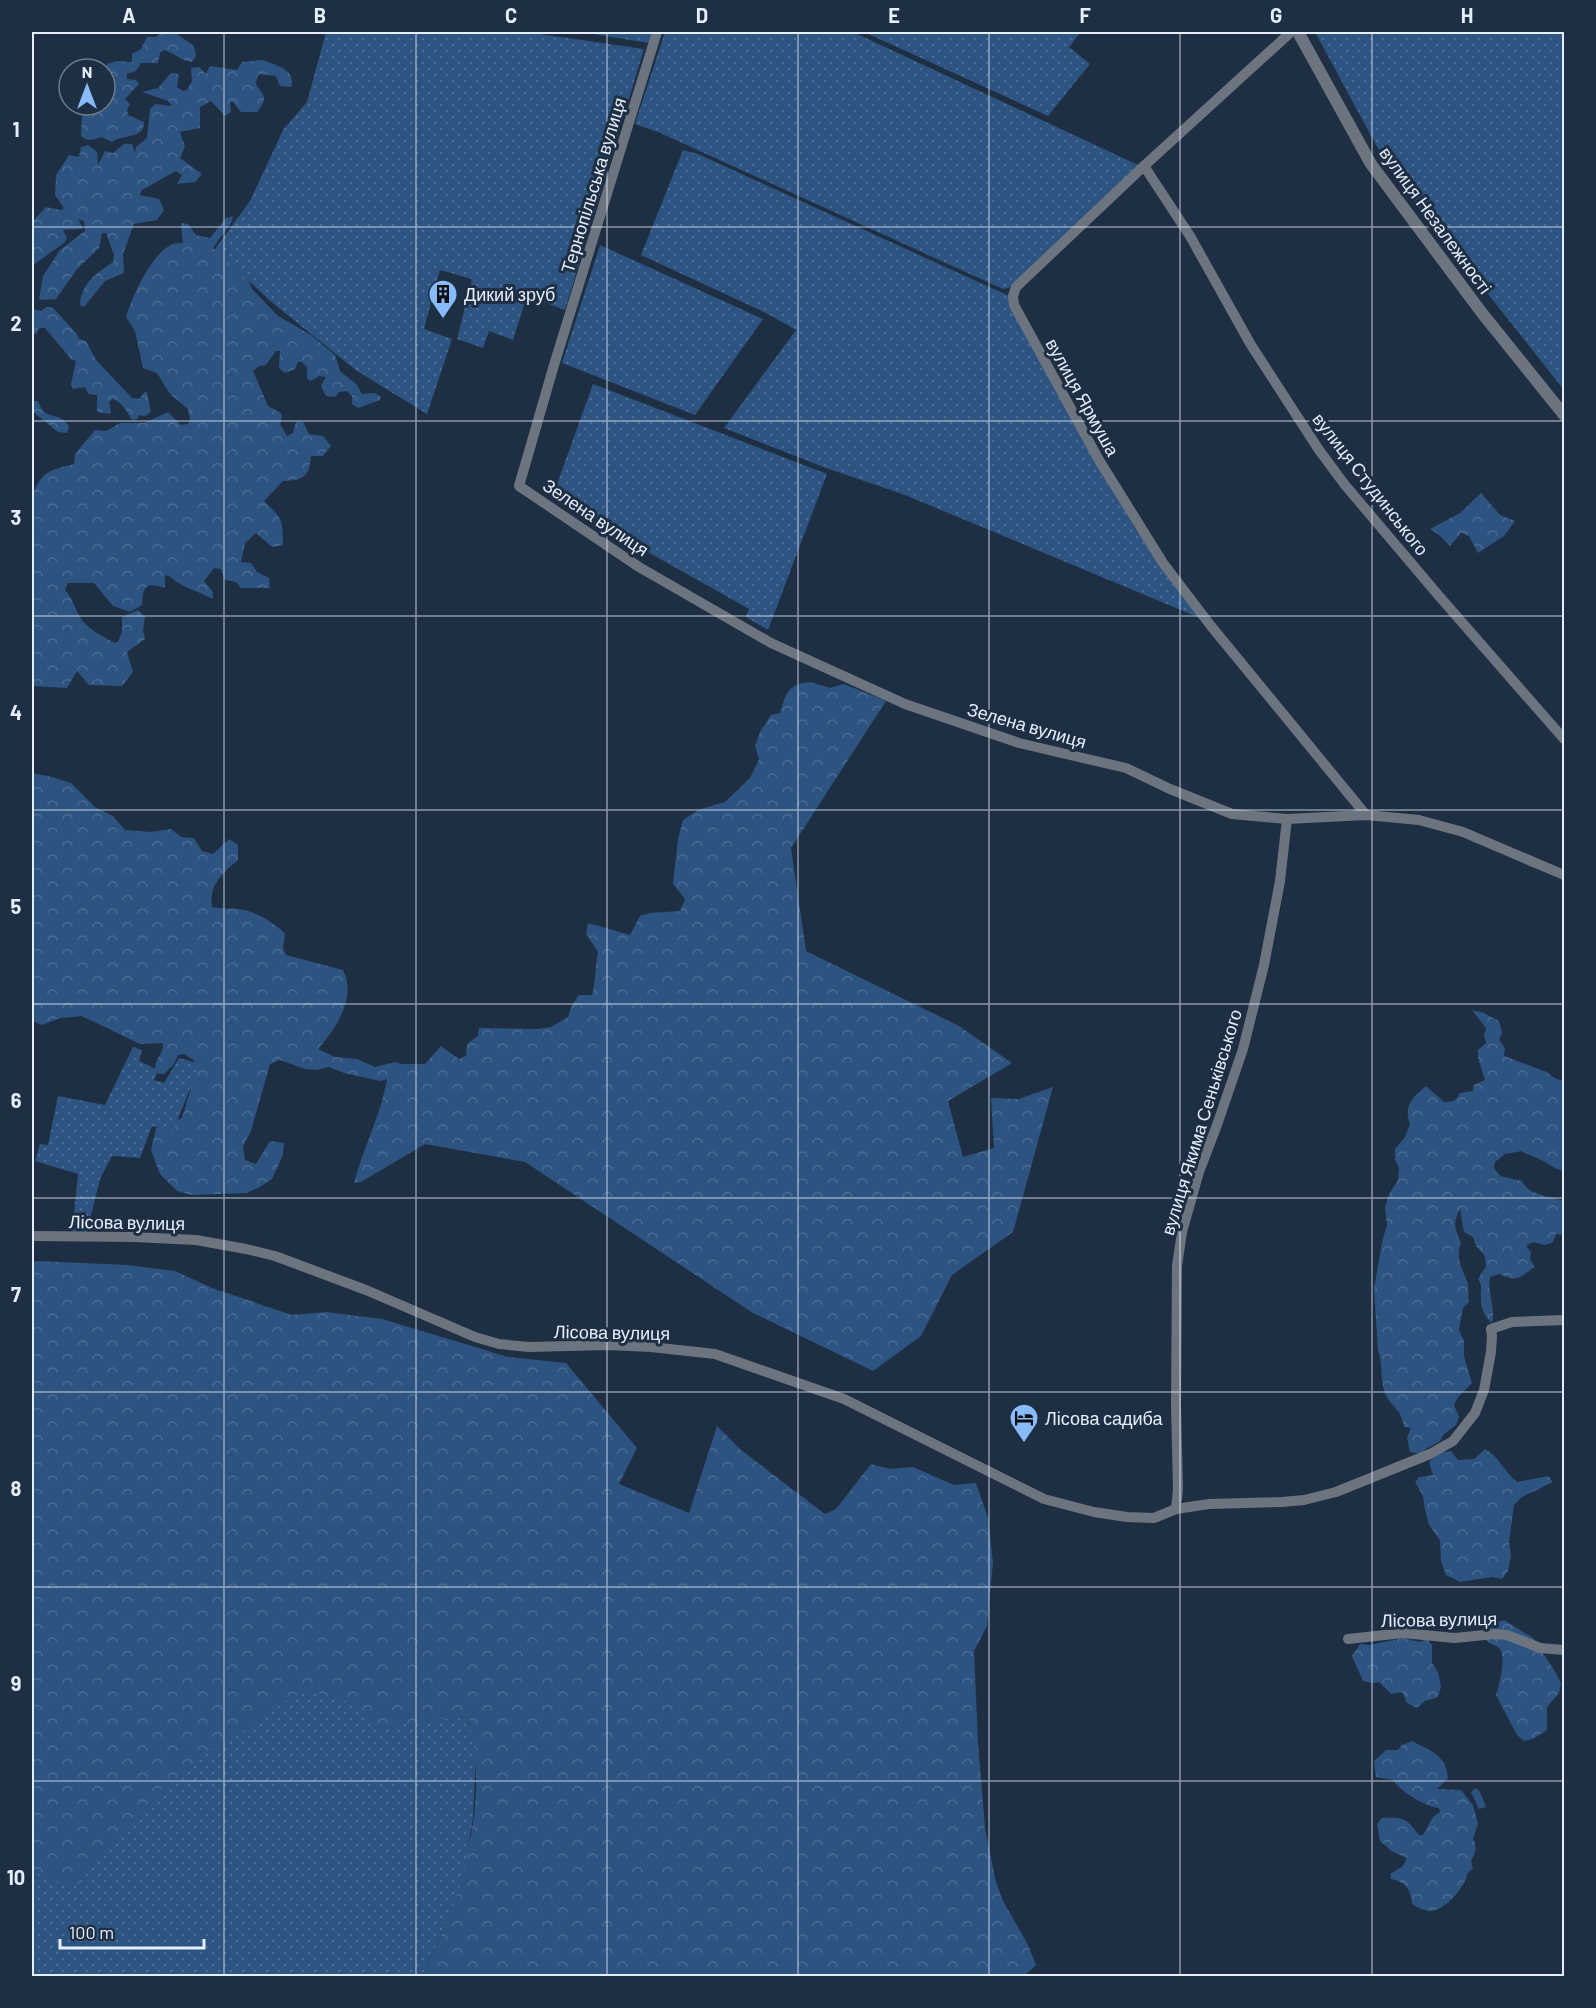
<svg xmlns="http://www.w3.org/2000/svg" width="1596" height="2008" font-family="Barlow,sans-serif">
<defs>
<pattern id="forest-crowns" width="20" height="18" patternUnits="userSpaceOnUse" patternTransform="scale(1.5)"><rect width="20" height="18" fill="#2d5381"/><path d="M2 6a3 3 0 1 1 6 0M12 15a3 3 0 1 1 6 0" fill="none" stroke="#4b6c94"/></pattern>
<pattern id="garden-dots" width="8" height="8" patternUnits="userSpaceOnUse" patternTransform="scale(1.5)"><rect width="8" height="8" fill="#2d5381"/><path d="M2 2h.1M6 6h.1" fill="none" stroke="#4b6c94" stroke-width="1.8" stroke-linecap="round"/></pattern>
</defs>
<rect width="100%" height="100%" fill="#1e2f43"/>
<g fill="url(#forest-crowns)" fill-rule="evenodd">
<path d="M 161,32 L 174,32 L 194,46 L 196,56 L 192,62 C 181,61 174,53 164,50 L 160,53 L 158,63 L 141,63 L 136,71 L 127,74 L 127,79 L 136,80 L 139,84 L 125,99 L 130,104 L 127,110 L 128,115 L 144,122 C 144,140 122,134 112,142 L 101,137 C 93,140 87,142 81,136 L 82,114 L 94,112 L 96,105 L 105,105 L 105,87 L 109,79 L 106,70 L 107,64 L 117,61 L 132,62 L 132,54 L 141,49 L 147,37 L 156,37 Z"/>
<path d="M 263,60 C 276,65 297,70 291,87 L 280,86 L 276,76 L 259,74 C 251,89 262,87 264,98 C 265,102 259,109 257,112 L 241,112 L 233,102 L 230,102 L 231,112 L 225,116 L 211,101 L 200,107 L 200,128 L 180,132 L 185,147 L 180,158 L 202,174 L 195,182 L 177,184 L 182,175 L 176,171 L 142,190 L 140,195 L 159,199 L 164,210 L 157,220 L 134,224 L 123,254 L 124,273 L 105,281 L 84,307 L 80,305 C 81,283 96,274 113,262 L 114,255 L 106,233 L 102,233 L 99,248 L 77,269 L 56,299 L 39,300 L 43,276 L 60,250 L 85,231 L 84,221 L 78,219 L 83,229 L 63,230 L 67,238 L 65,242 L 32,266 L 32,222 L 46,207 L 61,210 L 64,208 L 55,195 L 56,175 L 69,155 L 79,157 L 81,147 L 88,145 L 97,152 L 98,165 L 105,151 L 113,153 L 124,144 L 132,144 L 135,153 L 136,147 L 147,138 L 150,109 L 155,104 L 172,106 L 168,101 L 142,92 L 158,88 L 171,73 L 179,74 L 177,87 L 183,91 L 187,90 L 192,81 L 191,68 L 199,67 L 206,74 L 210,66 L 237,70 L 242,62 Z"/>
<path d="M 233,216 C 232,228 218,237 213,249 L 223,250 L 243,268 L 252,289 L 278,316 L 311,335 L 335,355 L 340,371 L 357,385 L 362,394 L 375,393 L 381,397 L 380,400 L 358,408 L 352,404 L 352,396 L 347,391 L 339,392 L 335,397 L 326,396 L 321,386 L 326,377 L 319,376 L 311,381 L 307,379 L 307,367 L 302,362 L 298,362 L 295,369 L 285,373 L 279,368 L 280,351 L 276,351 L 266,365 L 259,366 L 253,371 L 268,406 L 281,413 L 282,417 L 280,424 L 287,436 L 293,433 L 296,422 L 303,422 L 309,434 L 323,436 L 331,446 L 323,456 L 311,456 C 309,477 304,480 283,481 L 264,501 C 282,518 283,519 283,545 L 272,547 L 256,533 L 245,543 L 241,562 L 251,563 L 257,572 L 269,578 L 270,588 L 241,588 L 236,582 L 225,580 L 221,569 L 214,568 L 204,581 L 213,592 L 213,599 C 202,593 177,585 171,577 L 165,575 L 165,588 C 145,581 143,587 142,605 L 130,612 L 113,606 L 94,583 L 68,583 L 65,590 C 74,600 75,611 82,620 C 89,630 104,637 115,643 L 118,642 L 122,632 L 122,617 L 138,610 L 145,617 L 143,630 L 145,639 L 127,652 L 133,672 L 122,686 L 89,685 L 77,671 L 67,688 L 32,686 L 32,496 C 43,470 48,471 74,464 L 75,454 L 95,430 L 106,431 L 120,423 L 144,423 L 168,412 L 181,425 L 188,424 L 190,420 L 188,409 L 170,394 L 157,373 L 143,368 L 135,331 L 126,317 C 132,297 152,252 173,244 C 176,243 179,243 183,243 L 181,223 L 188,224 L 196,235 L 210,238 L 226,218 Z"/>
<path d="M 46,307 L 52,307 L 77,334 L 79,339 L 86,341 L 96,360 L 132,398 L 139,399 L 145,392 L 147,392 L 151,412 L 145,416 L 139,415 L 137,419 L 132,420 C 127,412 122,402 113,399 L 109,402 L 111,412 L 110,414 L 97,412 L 97,395 L 89,394 L 85,387 L 73,389 L 71,384 L 76,361 L 71,359 L 45,328 L 39,328 L 37,333 L 32,335 L 32,309 L 41,311 Z"/>
<path d="M 32,401 L 38,401 C 45,422 58,410 69,426 L 67,433 L 58,432 L 32,411 Z"/>
<path d="M 1481,493 L 1500,515 L 1515,521 L 1504,536 L 1478,553 L 1469,536 L 1461,533 L 1450,546 L 1439,535 L 1430,529 L 1460,513 Z"/>
<path d="M 810,682 L 830,688 L 844,684 L 886,701 L 791,848 L 806,951 L 959,1026 L 1012,1063 L 948,1101 L 963,1157 L 994,1148 L 991,1098 L 1019,1099 L 1053,1087 L 1013,1232 L 952,1275 L 921,1336 L 873,1371 L 753,1313 L 525,1162 L 425,1144 L 361,1182 L 354,1183 C 363,1148 381,1115 387,1079 L 380,1081 L 344,1073 L 329,1067 L 316,1070 L 305,1069 L 280,1060 L 270,1064 L 251,1131 L 243,1146 L 245,1160 L 256,1164 L 270,1141 L 284,1143 L 283,1155 L 272,1179 L 258,1188 L 246,1193 L 192,1195 L 177,1191 L 160,1174 L 151,1150 L 156,1128 L 182,1118 L 191,1088 L 194,1060 L 184,1054 L 178,1055 L 174,1064 L 164,1074 L 155,1073 C 154,1057 164,1055 163,1043 L 140,1044 L 82,1016 L 61,1018 L 41,1025 L 32,1020 L 32,945 L 33,944 L 32,773 L 52,777 L 71,783 L 95,807 L 113,816 L 125,830 L 150,832 L 171,829 L 181,837 L 194,838 L 202,851 L 213,854 L 229,839 L 238,845 L 238,860 C 222,874 209,884 212,907 C 221,909 228,908 237,909 C 254,910 273,922 285,934 L 283,948 L 286,955 L 343,970 C 357,997 336,1029 318,1049 L 335,1057 L 357,1059 L 375,1067 L 395,1062 L 401,1064 L 425,1064 L 441,1046 L 459,1059 L 466,1056 L 467,1044 L 478,1036 L 479,1028 L 537,1029 L 551,1027 L 568,1017 L 571,1007 L 579,995 L 592,995 C 596,981 595,967 598,952 L 586,934 L 588,923 L 630,935 L 640,916 L 650,913 L 680,911 L 685,899 L 673,884 L 678,839 L 683,820 L 698,810 L 725,802 L 750,778 L 759,759 L 755,746 L 760,732 L 771,715 L 780,713 C 786,693 788,684 810,682 Z"/>
<path d="M 1472,1010 L 1484,1013 L 1499,1021 L 1502,1033 L 1499,1040 L 1505,1048 L 1504,1056 L 1547,1072 L 1554,1078 L 1564,1081 L 1564,1098 L 1562,1099 L 1564,1100 L 1564,1171 C 1553,1169 1551,1164 1541,1160 C 1534,1156 1529,1156 1522,1151 L 1505,1154 L 1495,1162 L 1494,1168 L 1500,1176 L 1522,1181 C 1529,1196 1548,1195 1563,1201 L 1564,1204 L 1564,1235 L 1556,1234 L 1553,1242 L 1545,1245 L 1533,1242 L 1526,1246 L 1531,1252 L 1530,1259 L 1535,1267 C 1519,1277 1519,1283 1499,1274 L 1490,1277 C 1487,1292 1496,1309 1492,1323 C 1484,1317 1481,1307 1481,1297 C 1480,1289 1483,1286 1478,1279 L 1486,1266 L 1485,1256 L 1476,1246 L 1473,1237 L 1464,1232 L 1460,1209 C 1452,1224 1455,1229 1461,1243 C 1455,1257 1462,1269 1467,1281 C 1469,1287 1468,1295 1469,1302 L 1463,1308 L 1459,1330 L 1464,1341 L 1464,1356 L 1472,1383 L 1458,1397 L 1454,1405 L 1459,1417 L 1456,1425 L 1444,1434 L 1439,1442 L 1427,1448 L 1420,1454 L 1410,1452 L 1407,1438 L 1411,1428 L 1404,1427 C 1401,1407 1391,1408 1385,1393 C 1380,1380 1383,1364 1378,1350 L 1374,1289 L 1382,1242 L 1387,1225 L 1385,1208 L 1388,1196 L 1398,1180 L 1399,1168 L 1395,1160 L 1395,1149 L 1405,1137 L 1410,1124 C 1403,1106 1413,1097 1426,1086 L 1444,1102 C 1453,1102 1456,1101 1460,1093 L 1473,1091 L 1474,1085 L 1485,1080 L 1478,1058 L 1478,1050 L 1486,1043 L 1484,1035 L 1486,1028 Z"/>
<path d="M 36,1261 L 127,1265 L 175,1271 L 212,1288 L 292,1315 L 326,1312 L 382,1319 L 508,1357 L 566,1363 L 637,1448 L 619,1484 L 689,1513 L 717,1426 L 741,1450 L 825,1514 L 836,1509 L 871,1464 L 890,1469 L 913,1467 L 954,1485 L 976,1483 L 988,1518 L 993,1562 L 987,1626 L 974,1651 L 978,1743 L 985,1828 L 995,1878 L 1002,1899 L 1028,1945 L 1036,1965 L 1024,1976 L 422,1976 L 449,1918 L 32,1976 L 32,1263 ZM 468,1717 L 470,1725 L 435,1720 L 436,1720 ZM 473,1742 C 479,1773 476,1818 468,1848 Z"/>
<path d="M 1485,1449 C 1499,1456 1504,1472 1517,1482 L 1548,1476 L 1553,1482 L 1522,1497 L 1514,1505 L 1509,1542 L 1511,1556 L 1508,1571 L 1502,1579 L 1492,1577 L 1460,1582 L 1446,1575 L 1441,1561 L 1440,1540 L 1429,1525 L 1425,1510 L 1423,1496 L 1415,1482 L 1419,1477 L 1433,1475 L 1429,1462 L 1439,1453 L 1451,1451 L 1458,1460 L 1474,1459 Z"/>
<path d="M 1504,1620 L 1533,1638 L 1556,1673 L 1561,1684 L 1559,1693 L 1547,1707 L 1547,1730 L 1533,1739 L 1524,1741 L 1517,1735 L 1496,1695 C 1499,1687 1507,1654 1499,1648 C 1496,1645 1490,1644 1487,1641 L 1484,1632 L 1487,1626 Z"/>
<path d="M 1403,1638 L 1419,1642 L 1427,1639 L 1432,1645 L 1432,1663 L 1438,1672 L 1441,1687 L 1438,1697 L 1425,1701 L 1417,1708 L 1407,1703 L 1402,1692 L 1391,1694 L 1379,1682 L 1373,1683 L 1363,1681 L 1352,1656 L 1360,1644 L 1369,1645 Z"/>
<path d="M 1412,1741 C 1430,1751 1446,1754 1448,1778 L 1437,1789 L 1461,1790 L 1473,1805 L 1478,1824 L 1473,1838 C 1477,1847 1476,1852 1471,1861 L 1473,1868 L 1467,1874 C 1466,1887 1443,1912 1430,1911 C 1423,1910 1417,1908 1412,1904 C 1411,1890 1406,1882 1391,1879 L 1390,1874 L 1403,1866 L 1407,1858 L 1393,1852 L 1380,1841 L 1377,1824 L 1382,1818 C 1405,1817 1406,1818 1419,1835 L 1423,1835 L 1433,1817 L 1440,1812 L 1439,1808 C 1425,1807 1400,1791 1393,1780 L 1376,1777 L 1374,1761 L 1386,1750 L 1398,1750 L 1402,1745 Z"/>
<path d="M 1476,1788 L 1480,1792 L 1486,1807 L 1479,1809 L 1471,1792 Z"/>
</g>
<g fill="url(#garden-dots)">
<path d="M 326,32 L 526,32 L 644,49 L 565,310 L 527,296 L 513,340 L 489,331 L 483,348 L 457,339 L 472,279 L 440,270 L 424,329 L 452,339 L 427,414 L 357,371 L 269,300 L 215,249 L 250,201 L 283,130 L 307,102 Z"/>
<path d="M 580,32 L 653,32 L 649,43 Z"/>
<path d="M 665,32 L 853,32 L 1138,165 L 1012,287 L 1003,289 L 658,132 L 635,124 Z"/>
<path d="M 864,32 L 1081,32 L 1069,47 L 1090,64 L 1048,116 Z"/>
<path d="M 1315,32 L 1564,32 L 1564,390 L 1411,197 L 1376,145 Z"/>
<path d="M 683,150 L 698,154 L 1009,296 L 1011,306 L 1136,530 L 1202,615 L 1200,618 L 905,495 L 826,468 L 724,428 L 796,330 L 766,313 L 641,255 Z"/>
<path d="M 600,245 L 763,319 L 695,415 L 562,363 Z"/>
<path d="M 593,384 L 827,474 L 768,630 L 746,617 L 749,609 L 552,498 Z"/>
<path d="M 133,1047 L 142,1050 L 139,1061 L 158,1070 L 154,1080 L 164,1083 L 179,1058 L 200,1064 L 173,1131 L 152,1126 L 140,1158 L 112,1156 L 100,1179 L 86,1235 L 72,1233 L 78,1174 L 35,1161 L 40,1144 L 48,1145 L 58,1096 L 105,1105 Z"/>
<path d="M 308,1690 L 358,1705 L 380,1729 L 419,1721 L 468,1717 L 476,1757 L 473,1818 L 464,1873 L 449,1918 L 422,1976 L 32,1976 L 32,1871 L 55,1881 L 78,1885 L 120,1832 L 161,1790 L 204,1755 L 246,1729 L 275,1706 Z"/>
</g>
<g fill="none" stroke-linecap="round" stroke-linejoin="round">
<g stroke="#6c747f" stroke-width="10">
<path d="M 657,32 L 554,365 L 519,486 L 639,567 L 771,643 L 905,704 L 1019,743 L 1126,768 L 1170,789 L 1232,814 L 1287,819 L 1366,815 L 1419,820 L 1463,832 L 1564,875"/>
<path d="M 1291,32 L 1144,166 L 1016,287 L 1013,296 L 1014,305 L 1099,460 L 1163,563 L 1211,626 L 1366,815"/>
<path d="M 1144,166 L 1190,236 L 1251,345 L 1319,450 L 1345,485 L 1439,596 L 1564,739"/>
<path d="M 32,1236 L 134,1237 L 196,1240 L 246,1249 L 275,1256 L 366,1290 L 475,1337 L 499,1344 L 529,1347 L 607,1345 L 651,1347 L 715,1354 L 844,1399 L 1044,1499 L 1094,1512 L 1127,1517 L 1154,1518 L 1176,1509 L 1209,1504 L 1282,1502 L 1304,1500 L 1336,1492 L 1430,1454 L 1453,1441 L 1475,1413 L 1484,1390 L 1491,1352 L 1492,1336 L 1491,1329 L 1512,1322 L 1564,1320"/>
<path d="M 1176,1509 L 1178,1489 L 1176,1407 L 1177,1266 L 1182,1232 L 1199,1172 L 1217,1125 L 1243,1049 L 1264,965 L 1280,881 L 1287,819"/>
<path d="M 1348,1639 L 1403,1633 L 1455,1638 L 1494,1634 L 1507,1635 L 1540,1648 L 1564,1650"/>
</g>
<path stroke="#6c747f" stroke-width="12" d="M 1298,32 L 1371,164 L 1482,313 L 1564,415"/>
</g>
<path fill="none" stroke="#e4eefc" stroke-width="1.5" stroke-opacity="0.55" d="M 224,32 L 224,1976M 416,32 L 416,1976M 607,32 L 607,1976M 798,32 L 798,1976M 989,32 L 989,1976M 1180,32 L 1180,1976M 1372,32 L 1372,1976M 32,227 L 1564,227M 32,421 L 1564,421M 32,616 L 1564,616M 32,810 L 1564,810M 32,1004 L 1564,1004M 32,1198 L 1564,1198M 32,1392 L 1564,1392M 32,1587 L 1564,1587M 32,1781 L 1564,1781"/>
<defs>
<g id="building-pin" transform="scale(1.5)"><path d="M0 17L-7.5 6A9.5 9.5 0 1 1 7.5 6Z" fill="#87bbfc" stroke="#1e2f43"/><path d="M-4-6H4V6H1V3H-1V6H-4ZM-2.5-4.3h1.7v1.8h-1.7ZM.8-4.3h1.7v1.8H.8ZM-2.5-1h1.7V.8h-1.7ZM.8-1h1.7V.8H.8Z" fill="#111"/></g>
<g id="hotel-pin" transform="scale(1.5)"><path d="M0 17L-7.5 6A9.5 9.5 0 1 1 7.5 6Z" fill="#87bbfc" stroke="#1e2f43"/><path d="M-6-4.5h1.5V1H6V5H4.5V3h-9V5H-6ZM-4 0a1.8 1.8 0 1 1 3.6 0ZM.5 0V-2.5h3Q6-2.5 6 0Z" fill="#111"/></g>
</defs>
<g fill-rule="evenodd">
<use href="#building-pin" x="443" y="294"/>
<use href="#hotel-pin" x="1024" y="1418"/>
</g>
<g text-anchor="middle" dominant-baseline="central" stroke-width="6" stroke-linejoin="round" paint-order="stroke">
<g font-size="18" fill="#e4eefc" stroke="#1e2f43">
<text transform="translate(593 185) rotate(-73)">Тернопільська вулиця</text>
<text transform="translate(1436 220) rotate(54)">вулиця Незалежності</text>
<text transform="translate(1083 397) rotate(61)">вулиця Ярмуша</text>
<text transform="translate(1371 484) rotate(52)">вулиця Студинського</text>
<text transform="translate(596 517) rotate(34)">Зелена вулиця</text>
<text transform="translate(1027 725) rotate(16)">Зелена вулиця</text>
<text transform="translate(1201 1122) rotate(-73)">вулиця Якима Сеньківського</text>
<text transform="translate(127 1222) rotate(1)">Лісова вулиця</text>
<text transform="translate(612 1332) rotate(1)">Лісова вулиця</text>
<text transform="translate(1439 1619) rotate(-1)">Лісова вулиця</text>
</g>
<g font-size="18" fill="#e4eefc" stroke="#1e2f43" text-anchor="start">
<text x="464" y="294">Дикий зруб</text>
<text x="1045" y="1418">Лісова садиба</text>
</g>
</g>
<rect width="1596" height="2008" fill="none" stroke="#1e2f43" stroke-width="66"/>
<g transform="translate(87 87)"><circle r="28" fill="#1e2f43" stroke="#6d7b8d" stroke-width="1.5"/>
<path d="M0-4.5L10 22L0 15L-10 22Z" fill="#87bbfc"/>
<text y="-9" font-size="16" font-weight="bold" text-anchor="middle" fill="#e4eefc">N</text>
</g>
<path d="M60 1939v9h144v-9" fill="none" stroke="#e4eefc" stroke-width="3"/>
<text x="69" y="1939" font-size="18" fill="#e4eefc" stroke="#1e2f43" stroke-width="4.5" paint-order="stroke">100 m</text>
<rect x="33" y="33" width="1530" height="1942" fill="none" stroke="#e4eefc" stroke-width="2"/>
<g font-size="20" text-anchor="middle" font-weight="bold" fill="#e4eefc">
<text x="129" y="23">A</text>
<text x="320" y="23">B</text>
<text x="511" y="23">C</text>
<text x="702" y="23">D</text>
<text x="894" y="23">E</text>
<text x="1085" y="23">F</text>
<text x="1276" y="23">G</text>
<text x="1467" y="23">H</text>
<text x="16" y="137">1</text>
<text x="16" y="331">2</text>
<text x="16" y="525">3</text>
<text x="16" y="720">4</text>
<text x="16" y="914">5</text>
<text x="16" y="1108">6</text>
<text x="16" y="1302">7</text>
<text x="16" y="1496">8</text>
<text x="16" y="1691">9</text>
<text x="16" y="1885">10</text>
</g>
</svg>
